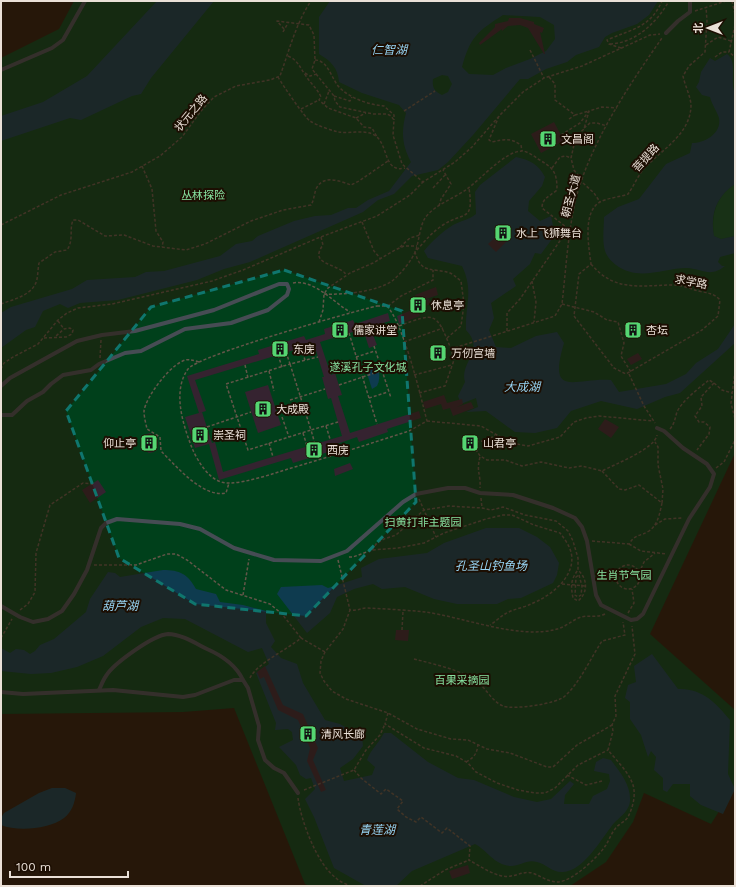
<svg xmlns="http://www.w3.org/2000/svg" width="736" height="887" font-family="'Work Sans','Noto Sans SC',sans-serif">
<rect width="100%" height="100%" fill="#261809"/>
<path fill="#00401b" d="M 74,1 L 735,1 L 735,453 L 650,634 L 735,710 L 735,786 L 711,824 L 644,793 L 633,822 L 606,862 L 570,886 L 309,886 L 305,884 L 234,708 L 183,712 L 1,714 L 1,58 L 59,29 Z"/>
<path fill="#075127" d="M 735,184 L 735,236 L 721,239 L 714,236 C 711,214 716,197 735,184 Z"/>
<g fill="#0e3b4f" fill-rule="evenodd">
<path d="M 157,1 L 214,1 L 151,78 L 141,94 L 132,96 L 81,120 L 70,118 L 1,141 L 1,116 L 43,102 L 87,76 Z"/>
<path d="M 330,1 L 658,1 L 649,15 L 637,24 L 612,33 L 605,37 L 599,47 L 576,55 L 567,62 L 546,69 L 528,79 L 520,79 L 473,135 L 448,162 L 438,170 L 412,176 L 394,194 L 378,200 L 363,212 L 250,262 L 224,269 L 197,280 L 118,300 L 80,303 L 68,308 L 60,304 L 43,311 L 35,327 L 26,330 L 1,348 L 1,313 L 11,307 L 72,289 L 87,280 L 135,277 L 146,272 L 164,271 L 220,256 L 236,244 L 252,241 L 258,236 L 294,221 L 315,216 L 331,215 L 348,208 L 356,208 L 368,200 L 389,191 L 411,162 C 402,145 401,132 406,113 L 399,105 L 362,93 L 339,82 C 338,68 331,61 319,54 L 319,17 ZM 503,15 L 540,17 L 554,25 L 555,39 L 546,51 L 530,59 L 506,68 L 493,75 L 469,74 L 462,67 C 470,37 478,31 503,15 ZM 442,75 L 448,76 L 452,84 L 448,92 L 442,95 C 434,91 432,87 433,79 Z"/>
<path d="M 727,54 C 736,61 732,72 733,85 C 733,88 734,91 735,94 L 735,184 C 716,197 710,214 714,236 L 721,239 L 735,236 L 735,253 L 720,257 L 718,262 L 722,266 L 725,266 C 710,278 703,269 687,268 C 663,268 639,282 616,265 C 611,261 607,257 605,251 C 602,241 604,227 604,217 L 618,207 L 639,199 L 666,164 L 690,153 L 692,143 C 705,143 722,133 719,118 C 717,111 712,105 710,97 L 702,95 L 696,87 L 699,82 L 701,72 L 710,58 L 715,61 Z"/>
<path d="M 516,157 C 530,160 538,164 545,177 L 542,186 L 529,201 L 528,211 L 540,221 L 551,216 L 555,235 L 541,254 L 535,253 L 530,264 L 513,279 L 516,286 L 491,303 L 494,318 L 489,330 L 496,347 L 511,348 L 536,336 L 557,332 L 564,343 C 547,400 576,377 611,380 L 619,392 L 666,384 L 686,374 L 696,363 L 718,349 L 735,324 L 735,343 L 680,393 L 665,397 L 637,409 L 601,401 L 571,411 L 557,428 L 535,433 L 515,432 L 486,411 L 466,412 L 478,407 L 476,398 L 461,404 L 458,396 L 465,382 C 459,362 486,351 466,330 C 465,305 474,291 462,266 L 428,258 L 424,251 C 432,241 442,232 453,225 C 460,221 469,220 476,214 L 475,192 L 480,185 Z"/>
<path d="M 369,360 C 379,366 382,376 377,386 L 372,389 L 363,361 Z"/>
<path d="M 486,528 L 519,528 L 537,537 L 550,547 L 559,563 L 557,575 L 553,583 L 521,598 L 508,599 L 497,604 L 457,604 L 434,599 L 405,587 L 382,589 L 373,584 L 354,589 L 337,597 L 330,613 L 307,633 L 277,594 L 281,587 L 322,585 L 328,588 L 362,577 L 361,568 L 379,559 L 427,553 L 444,543 Z"/>
<path d="M 163,570 C 180,570 188,574 196,589 L 216,594 L 220,602 L 243,605 L 266,611 L 266,623 L 275,641 L 271,647 L 281,658 L 297,664 L 303,683 L 325,720 L 340,724 L 362,737 L 363,746 L 353,759 L 340,768 L 344,781 L 372,775 L 375,767 L 367,760 C 371,749 379,743 384,733 L 391,733 L 428,762 L 458,778 L 474,780 L 514,797 L 537,802 L 551,799 L 570,781 L 574,784 L 565,795 L 564,804 L 589,804 L 593,796 L 607,789 L 610,781 L 609,774 L 594,771 L 596,762 L 603,758 L 611,760 C 620,772 631,785 630,801 C 629,813 617,818 611,827 C 600,841 583,871 563,872 C 553,873 546,864 537,862 C 527,859 520,866 511,866 C 494,865 488,851 475,844 L 412,871 L 396,886 L 366,886 L 334,868 L 314,817 L 305,799 L 315,789 L 311,778 L 306,779 L 300,775 L 296,765 L 279,747 L 293,740 L 292,732 L 288,729 L 275,730 L 276,723 L 256,673 L 269,664 L 262,648 L 248,652 L 185,619 L 163,618 L 141,627 L 103,656 L 77,667 L 51,673 L 31,674 L 1,671 L 1,648 L 10,653 L 16,649 L 24,650 L 30,654 L 35,651 L 40,645 L 54,639 L 86,612 L 90,599 L 108,572 L 115,573 L 120,577 Z"/>
<path d="M 652,654 L 678,689 C 702,688 716,703 730,720 L 728,774 L 735,789 L 723,814 L 701,805 L 690,796 L 690,784 L 673,784 L 667,792 L 663,790 L 663,778 L 654,770 L 656,757 L 651,751 L 648,757 L 641,735 L 630,719 L 630,702 L 625,698 L 628,685 L 636,682 L 634,666 Z"/>
<path d="M 52,788 L 65,788 L 76,793 C 75,802 72,812 64,818 C 49,829 18,832 1,825 L 1,818 L 4,813 L 39,793 Z"/>
</g>
<g fill="#352330" fill-rule="evenodd">
<path d="M 509,18 L 520,18 L 534,22 L 534,24 L 544,28 L 542,33 L 540,32 L 545,54 L 544,54 L 528,28 L 520,25 L 508,26 L 502,31 L 502,29 L 480,45 L 479,43 L 495,27 L 495,24 L 508,21 Z"/>
<path d="M 554,122 L 564,141 L 541,153 L 531,134 Z"/>
<path d="M 503,230 L 511,237 L 496,252 L 488,244 Z"/>
<path d="M 436,287 L 438,295 L 423,300 L 429,299 L 431,304 L 417,309 L 420,316 L 399,324 L 397,316 L 412,310 L 410,305 L 418,302 L 415,295 Z"/>
<path d="M 388,313 L 390,321 L 370,327 L 377,345 L 369,348 L 363,329 L 320,342 L 331,375 L 335,373 L 342,395 L 338,396 L 350,433 L 419,411 L 421,418 L 387,429 L 388,432 L 359,442 L 357,437 L 337,444 L 338,449 L 293,463 L 291,458 L 219,480 L 209,444 L 195,448 L 185,417 L 199,413 L 187,376 L 259,354 L 258,350 L 304,336 L 306,340 L 325,334 L 324,329 L 353,320 L 355,324 ZM 314,344 L 324,377 L 322,377 L 328,399 L 331,398 L 342,436 L 223,472 L 215,442 L 212,443 L 202,412 L 199,413 L 206,411 L 195,380 Z"/>
<path d="M 637,321 L 641,334 L 629,338 L 624,325 Z"/>
<path d="M 638,353 L 642,359 L 631,365 L 627,359 Z"/>
<path d="M 268,385 L 281,425 L 258,433 L 245,392 Z"/>
<path d="M 444,395 L 447,403 L 462,399 L 463,404 L 457,407 L 471,402 L 474,408 L 453,416 L 450,408 L 443,410 L 441,404 L 425,409 L 423,402 Z"/>
<path d="M 605,419 L 619,427 L 611,438 L 598,429 Z"/>
<path d="M 150,433 L 156,437 L 158,444 L 154,452 L 149,453 L 143,449 L 141,441 L 144,435 Z"/>
<path d="M 350,463 L 353,469 L 335,476 L 334,469 Z"/>
<path d="M 98,480 L 106,492 L 90,503 L 82,490 Z"/>
<path d="M 396,630 L 409,630 L 408,641 L 395,640 Z"/>
<path d="M 265,666 L 283,705 L 303,714 L 318,748 L 313,760 L 326,790 L 321,792 L 307,761 L 310,748 L 298,720 L 278,710 L 264,677 L 260,679 L 257,672 Z"/>
<path d="M 468,865 L 470,873 L 452,879 L 449,871 Z"/>
</g>
<g fill="none" stroke-linecap="round" stroke-linejoin="round">
<g stroke="#635649" stroke-width="1.5" stroke-dasharray="3 2" stroke-linecap="butt">
<path d="M 732,1 L 735,14"/>
<path d="M 695,11 L 726,1"/>
<path d="M 735,25 L 729,52 L 735,57"/>
<path d="M 284,29 L 277,21 L 309,25 L 314,35 L 315,60 L 312,69 L 334,96 L 335,101 L 340,107 L 373,114 L 387,114 L 391,116 L 394,120 L 393,135 L 402,164 L 423,182 L 455,162 L 472,147 L 500,115 L 523,92 L 544,78 L 582,66 L 650,35 L 660,34"/>
<path d="M 283,32 L 288,23"/>
<path d="M 610,44 C 636,43 657,22 669,1"/>
<path d="M 706,45 L 718,37 L 731,41"/>
<path d="M 621,48 L 609,44 L 607,40 C 632,29 650,28 662,1"/>
<path d="M 530,50 L 544,78"/>
<path d="M 288,56 C 298,60 300,68 306,76 C 311,84 317,88 321,97 L 319,100 L 328,108 L 356,118 L 364,127 L 372,128 L 377,137"/>
<path d="M 715,57 L 722,52 L 729,52"/>
<path d="M 315,60 C 329,60 332,82 341,89 C 352,99 370,105 384,106 L 394,115 L 394,120"/>
<path d="M 305,73 L 310,76 L 317,74"/>
<path d="M 278,77 C 282,84 305,118 310,121 C 318,126 330,130 339,132 C 351,134 369,128 378,138 C 388,149 385,173 405,168"/>
<path d="M 549,77 L 555,84 L 555,100 L 575,115 L 589,111"/>
<path d="M 334,96 L 350,101 L 352,97"/>
<path d="M 324,104 L 329,91"/>
<path d="M 301,109 L 319,100"/>
<path d="M 404,111 L 435,91"/>
<path d="M 499,116 L 489,140 L 492,142 C 504,139 511,138 521,145 L 522,151"/>
<path d="M 356,118 L 366,113"/>
<path d="M 569,119 L 575,115"/>
<path d="M 584,128 L 590,123 L 597,123 L 607,126"/>
<path d="M 561,135 L 580,123 L 589,111 L 602,107 L 617,108"/>
<path d="M 142,166 L 152,189 L 156,231 L 163,242 L 162,247"/>
<path d="M 552,168 L 560,157 L 566,156 L 571,158"/>
<path d="M 582,180 L 574,170 L 571,158 L 576,136 L 584,129 L 589,111"/>
<path d="M 583,183 L 594,193 L 600,202"/>
<path d="M 433,188 L 445,175"/>
<path d="M 439,206 L 441,199 L 451,184 L 443,170"/>
<path d="M 362,222 L 374,251 L 380,258"/>
<path d="M 1,225 L 61,195 L 132,172 L 160,156 L 182,137 L 201,111 L 214,97 L 236,86 L 270,80 L 280,76 C 289,51 296,23 311,1"/>
<path d="M 321,237 L 323,245 C 309,264 334,263 345,273 L 345,276"/>
<path d="M 400,247 L 410,238 L 420,235"/>
<path d="M 591,264 C 615,293 642,285 674,285 C 682,285 691,289 698,291 C 707,293 714,293 720,300 L 718,316 L 702,330 L 626,374 L 614,368 L 574,316 L 579,274 L 591,264 C 589,248 582,212 600,202 C 607,198 620,197 628,194 C 633,187 637,178 642,171 C 659,151 690,136 691,106 C 691,97 685,86 683,76 L 689,66 L 705,52 L 707,21 L 706,7"/>
<path d="M 532,281 L 536,302 L 534,322"/>
<path d="M 293,283 C 314,279 333,302 350,312"/>
<path d="M 324,294 C 343,295 376,292 392,281 C 400,275 413,259 416,250 C 419,240 420,226 425,218 C 434,205 455,198 467,189 C 481,179 505,151 522,151 C 527,151 534,156 538,159 C 553,168 557,171 557,190 C 550,196 542,198 542,208 L 566,227 L 566,232 L 520,299 L 507,313 L 507,331"/>
<path d="M 1,304 C 14,299 34,295 37,279 C 38,274 38,268 39,263 L 55,252 L 67,250 C 74,240 69,230 73,220 L 78,220 L 105,236 L 124,235 L 153,246 L 186,250 L 205,244 L 251,221 L 283,210 L 311,205 C 314,200 314,195 316,189 C 323,174 340,181 351,185 L 359,181 L 388,161"/>
<path d="M 562,304 L 594,312 L 607,320 L 618,322 L 624,343 L 621,356 L 631,372"/>
<path d="M 377,306 L 387,306 C 404,325 420,394 427,421 L 409,431 C 369,444 329,457 288,469 C 272,474 246,483 229,483 C 211,484 198,462 192,448 C 183,425 172,391 188,369 C 199,355 351,312 377,306 Z"/>
<path d="M 388,306 L 401,296 L 433,280 L 433,270"/>
<path d="M 58,321 L 64,329"/>
<path d="M 319,322 L 323,310 L 324,294 L 328,288 L 350,273 L 373,263 L 395,250 L 404,246 L 417,246"/>
<path d="M 399,326 C 436,312 436,312 451,349"/>
<path d="M 349,333 L 377,424"/>
<path d="M 44,338 L 66,337 L 72,334 L 73,330 L 70,328 L 64,329 L 56,336"/>
<path d="M 447,338 L 461,326 L 464,304 L 461,281 C 457,278 454,275 450,273 C 432,267 421,275 415,252 C 424,242 432,232 443,225 C 464,211 474,223 469,188"/>
<path d="M 404,342 L 443,328"/>
<path d="M 374,346 L 391,398"/>
<path d="M 301,348 L 305,360"/>
<path d="M 286,352 L 290,364 L 318,357"/>
<path d="M 278,355 L 282,367"/>
<path d="M 356,357 L 375,351"/>
<path d="M 100,358 L 101,340"/>
<path d="M 199,362 C 192,360 187,358 181,362 C 168,368 146,397 144,411 C 144,417 146,424 147,429 L 160,437 L 161,451 C 177,467 203,498 226,493 L 229,483"/>
<path d="M 290,364 L 311,430 L 248,450 L 226,384 Z"/>
<path d="M 245,365 L 248,378"/>
<path d="M 1,369 L 4,363 L 13,357 L 38,344 L 58,320 L 67,313 L 78,308 L 112,304 L 212,281 L 243,270 L 318,238 L 377,216 L 410,195 L 423,182"/>
<path d="M 269,371 L 274,391"/>
<path d="M 735,371 L 731,403 L 735,419"/>
<path d="M 629,374 L 644,406 L 655,423"/>
<path d="M 414,375 L 452,365"/>
<path d="M 714,383 L 722,390 L 732,393"/>
<path d="M 339,385 L 410,361"/>
<path d="M 419,393 L 445,386 L 454,360 L 451,349 L 555,316 L 562,304 C 566,269 568,232 576,198 C 591,142 629,85 662,38"/>
<path d="M 369,398 L 388,392"/>
<path d="M 290,400 L 325,389"/>
<path d="M 282,417 L 289,437"/>
<path d="M 427,421 L 481,426 L 511,443 L 528,446 L 560,437 L 574,422 L 586,418 L 599,416 L 653,421"/>
<path d="M 326,426 L 330,439"/>
<path d="M 207,427 L 251,412"/>
<path d="M 670,429 C 675,423 675,418 677,412 C 681,402 700,387 709,380 L 714,383 L 701,397 L 702,406 L 695,416 L 699,422 L 704,422 L 710,427 L 709,434 L 697,450"/>
<path d="M 303,433 L 307,446"/>
<path d="M 476,442 L 488,440 L 495,435"/>
<path d="M 269,443 L 273,457"/>
<path d="M 315,444 L 311,430 L 338,422"/>
<path d="M 473,445 L 480,456 L 487,460 L 505,460 L 522,466 L 541,462 L 569,468 L 582,466 L 602,471 C 615,464 655,449 657,435"/>
<path d="M 480,457 C 476,472 481,474 480,488"/>
<path d="M 716,468 L 724,462 L 735,440"/>
<path d="M 602,471 L 619,489 L 625,490 L 639,485 L 662,503 L 663,489 L 658,465 L 658,447 L 655,442"/>
<path d="M 481,498 L 482,508"/>
<path d="M 419,499 L 436,537"/>
<path d="M 655,525 L 665,519 L 683,518"/>
<path d="M 427,526 L 434,523"/>
<path d="M 592,541 L 629,544 C 636,533 640,537 649,531 C 658,525 660,512 662,503"/>
<path d="M 629,544 L 641,551 L 667,554"/>
<path d="M 372,550 L 377,543 L 384,539 L 396,535 L 424,510 L 449,506 L 482,508 L 491,510 L 503,507 L 525,515 L 556,521 L 568,531 L 573,541 L 578,558 L 578,570 C 588,579 588,593 578,601 L 573,598 C 571,587 570,580 578,570"/>
<path d="M 349,557 L 353,557 L 372,550 L 398,548 L 424,543 L 444,533 L 486,519 L 503,515 L 512,515 L 534,525 L 560,533 C 564,538 569,545 571,552 C 577,576 551,596 531,604 C 523,608 513,609 505,614 C 500,617 495,622 490,625"/>
<path d="M 338,560 L 350,610"/>
<circle cx="628" cy="577" r="12"/>
<path d="M 94,565 L 136,565 L 167,554 L 176,554 L 187,560 L 226,590 L 270,604 L 282,614 L 301,638"/>
<path d="M 639,573 L 644,562 L 655,553"/>
<path d="M 579,575 L 582,586 L 581,595 L 578,597 L 575,595 L 576,577 Z"/>
<path d="M 562,584 L 586,586"/>
<path d="M 243,595 L 249,559"/>
<path d="M 20,610 L 28,604 L 35,592 L 36,553 L 50,505 L 83,483 L 93,484"/>
<path d="M 628,613 L 634,603 L 632,589"/>
<path d="M 605,614 C 597,618 589,615 581,617 C 572,620 566,627 557,629 C 520,640 463,617 425,612 C 406,610 386,609 367,608 C 361,608 358,611 350,610 L 343,629 L 325,652 L 321,661 L 320,673 L 324,681 L 332,691 L 346,699 L 388,713 L 417,729 L 451,739 L 468,740 L 487,749 L 510,753 L 547,767 L 553,767 L 577,745 L 612,725"/>
<path d="M 402,630 L 403,611"/>
<path d="M 1,638 L 12,619"/>
<path d="M 414,659 C 434,664 456,669 474,679 C 485,686 491,701 503,706 C 513,710 557,704 565,696 C 581,681 590,659 602,641 L 625,635 L 623,622"/>
<path d="M 250,678 C 257,663 287,650 301,638 L 325,652"/>
<path d="M 388,713 L 385,724 L 424,748 L 456,756 L 468,763 L 476,772 L 497,783 L 518,790 L 535,793 L 545,793 L 555,788 L 578,765 L 608,750"/>
<path d="M 466,762 C 475,757 477,753 478,744"/>
<path d="M 354,770 L 361,778 L 381,794 L 386,789 L 403,801 L 397,809 L 406,817 L 416,822 L 421,817 L 442,833 L 447,828 L 470,846 L 469,860 C 480,866 498,879 511,876 C 518,875 525,871 532,873 C 541,876 548,882 558,882 C 573,881 598,857 606,845 C 609,840 611,834 615,829 C 618,824 625,822 628,817 C 632,809 635,799 634,790 C 633,776 616,760 608,750 L 613,731 L 612,725 L 616,716 L 615,696 L 635,654 L 632,626"/>
<path d="M 567,775 L 586,785 L 602,781"/>
<path d="M 304,790 L 354,770 L 366,750 L 380,735 L 385,724"/>
<path d="M 298,798 C 301,821 317,864 336,878 C 340,882 346,884 350,886"/>
<path d="M 420,886 L 445,870 L 469,860"/>
</g>
<g stroke="#464c54" stroke-width="4">
<path d="M 666,33 L 678,21 L 690,12 L 690,1"/>
<path d="M 1,70 L 52,48 L 63,40 L 85,1"/>
<path d="M 1,386 L 10,378 L 77,341 L 102,335 L 135,331 L 214,310 L 279,284 L 287,284 L 289,289 L 287,295 L 268,310 L 231,323 L 185,329 L 141,351 L 125,353 L 99,364 L 91,370 L 63,375 L 51,384 L 43,392 L 27,401 L 12,415 L 1,415"/>
<path d="M 1,606 L 20,617 L 33,622 L 48,619 L 62,611 L 74,594 L 87,570 L 101,528 L 106,523 L 117,519 L 180,524 L 200,529 L 234,548 L 274,560 L 321,561 L 347,551 L 403,502 L 416,494 L 448,488 L 465,488 L 480,493 L 513,495 L 553,508 L 575,518 L 582,527 L 587,541 L 596,595 L 601,605 L 631,620 L 637,619 L 643,614 L 689,519 L 710,487 L 714,474 L 707,464 L 683,448 L 664,431 L 657,428"/>
<path d="M 99,690 C 101,686 103,680 106,676 C 113,664 153,635 168,634 C 181,634 195,643 207,649 C 223,656 236,665 243,680"/>
<path d="M 1,692 L 23,694 L 113,690 L 183,697 L 195,695 L 234,680 L 243,680 L 248,688 L 259,726 L 258,740 L 265,760 L 274,768 L 284,773 L 298,793"/>
</g>
</g>
<path d="M0 0H736V887H0ZM 284,270 L 402,311 L 416,502 L 306,616 L 195,604 L 119,558 L 66,411 L 151,307 Z" fill="#261809" fill-opacity=".55" fill-rule="evenodd"/>
<path fill="none" stroke="#0f766e" stroke-width="3" stroke-dasharray="8 5" stroke-linejoin="round" d="M 284,270 L 402,311 L 416,502 L 306,616 L 195,604 L 119,558 L 66,411 L 151,307 Z"/>
<defs>
<g id="building-square" transform="scale(0.9)"><rect x="-9" y="-9" width="18" height="18" rx="4" fill="#55d672" stroke="#1c0e02"/><path d="M-4-6H4V6H1V3H-1V6H-4ZM-2.5-4.3h1.7v1.8h-1.7ZM.8-4.3h1.7v1.8H.8ZM-2.5-1h1.7V.8h-1.7ZM.8-1h1.7V.8H.8Z" fill="#111"/></g>
</defs>
<g fill-rule="evenodd">
<use href="#building-square" x="548" y="139"/>
<use href="#building-square" x="503" y="233"/>
<use href="#building-square" x="418" y="305"/>
<use href="#building-square" x="340" y="330"/>
<use href="#building-square" x="633" y="330"/>
<use href="#building-square" x="280" y="349"/>
<use href="#building-square" x="438" y="353"/>
<use href="#building-square" x="263" y="409"/>
<use href="#building-square" x="200" y="435"/>
<use href="#building-square" x="149" y="443"/>
<use href="#building-square" x="470" y="443"/>
<use href="#building-square" x="314" y="450"/>
<use href="#building-square" x="308" y="734"/>
</g>
<g text-anchor="middle" dominant-baseline="central" stroke-width="4" stroke-linejoin="round" paint-order="stroke">
<g font-size="11" fill="#eae0d7" stroke="#1c0e02">
<text transform="translate(191 113) rotate(-51)">状元之路</text>
<text transform="translate(646 158) rotate(-48)">菩提路</text>
<text transform="translate(571 196) rotate(-75)">朝圣大道</text>
<text transform="translate(691 282) rotate(11)">求学路</text>
</g>
<g font-size="11" fill="#eae0d7" stroke="#1c0e02" text-anchor="start">
<text x="561" y="139">文昌阁</text>
<text x="516" y="233">水上飞狮舞台</text>
<text x="431" y="305">休息亭</text>
<text x="353" y="330">儒家讲堂</text>
<text x="646" y="330">杏坛</text>
<text x="293" y="349">东庑</text>
<text x="451" y="353">万仞宫墙</text>
<text x="276" y="409">大成殿</text>
<text x="213" y="435">崇圣祠</text>
<text x="136" y="443" text-anchor="end">仰止亭</text>
<text x="483" y="443">山君亭</text>
<text x="327" y="450">西庑</text>
<text x="321" y="734">清风长廊</text>
</g>
<g font-size="11" fill="#87e2a0" stroke="#1c0e02">
<text x="203" y="195">丛林探险</text>
<text x="368" y="367">遂溪孔子文化城</text>
<text x="423" y="522">扫黄打非主题园</text>
<text x="624" y="575">生肖节气园</text>
<text x="462" y="680">百果采摘园</text>
</g>
<g font-size="12" font-style="italic" fill="#97d4f4" stroke="#1c0e02">
<text x="389" y="50">仁智湖</text>
<text x="522" y="387">大成湖</text>
<text x="491" y="566">孔圣山钓鱼场</text>
<text x="120" y="606">葫芦湖</text>
<text x="377" y="830">青莲湖</text>
</g>
</g>
<rect width="736" height="887" fill="none" stroke="#eae0d7" stroke-width="4"/>
<g transform="translate(708 28) rotate(270)" stroke="#1c0e02" stroke-width="3" paint-order="stroke">
<path d="M0-3L7 15L0 10L-7 15Z" fill="#eae0d7"/>
<text y="-6" font-size="11" font-weight="bold" text-anchor="middle" fill="#eae0d7">北</text>
</g>
<path d="M10 871v6h118v-6" fill="none" stroke="#eae0d7" stroke-width="2"/>
<text x="16" y="871" font-size="12" fill="#eae0d7" stroke="#1c0e02" stroke-width="3" paint-order="stroke">100 m</text>
</svg>
